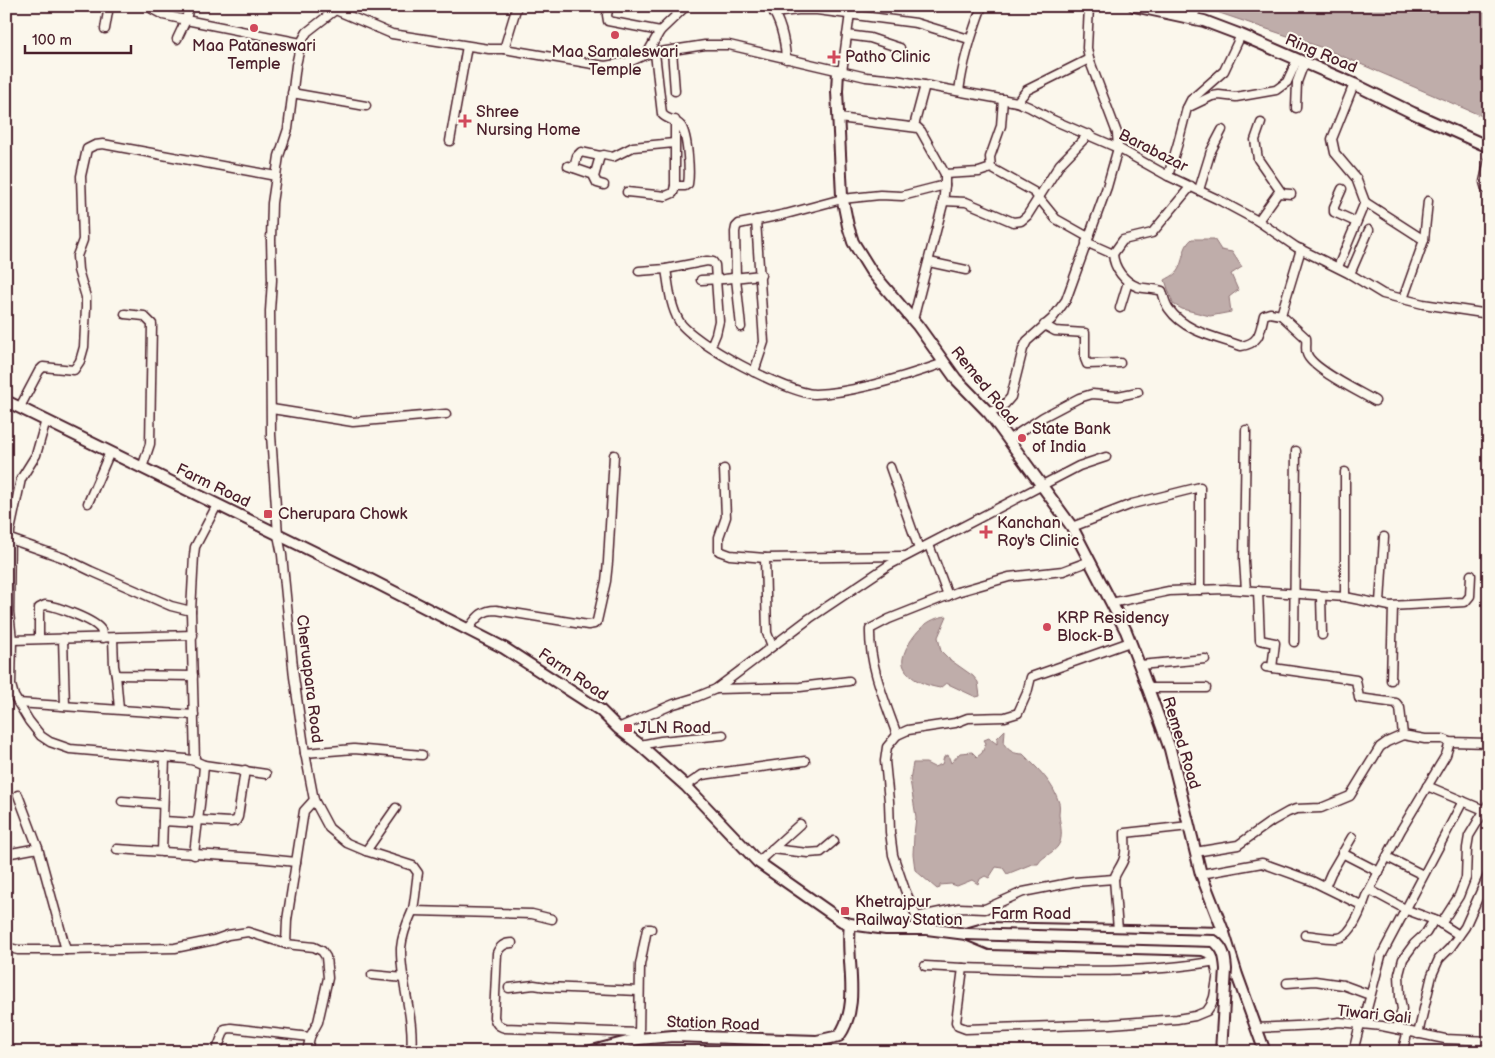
<svg xmlns="http://www.w3.org/2000/svg" width="1495" height="1058" font-family="'Balsamiq Sans',sans-serif">
<rect width="100%" height="100%" fill="#fbf7ec"/>
<filter id="ink" filterUnits="userSpaceOnUse"><feTurbulence type="fractalNoise" baseFrequency=".02" numOctaves="2"/><feDisplacementMap in="SourceGraphic" scale="10" xChannelSelector="R" yChannelSelector="G"/><feConvolveMatrix kernelMatrix="1 2 1 2 8 2 1 2 1" color-interpolation-filters="sRGB"/></filter>
<g filter="url(#ink)">
<g fill="#bfadaa" stroke="#907477">
<path d="M 1199,6 L 1489,6 L 1489,119 L 1323,48 Z"/>
<path d="M 1192,239 L 1214,239 L 1221,250 L 1232,252 L 1242,267 L 1231,274 L 1238,290 L 1229,297 L 1231,312 L 1210,316 L 1182,309 L 1173,304 L 1165,280 C 1168,278 1173,276 1176,273 C 1184,263 1182,246 1192,239 Z"/>
<path d="M 947,616 L 938,637 L 941,651 L 949,659 L 973,676 L 978,682 L 980,696 L 976,697 L 946,683 L 940,688 C 928,686 909,680 904,667 C 901,661 904,654 906,649 C 915,632 927,618 947,616 Z"/>
<path d="M 1005,730 L 1004,744 C 1009,751 1014,754 1023,754 C 1038,769 1053,782 1059,803 C 1060,807 1059,811 1059,815 C 1060,824 1063,833 1060,842 C 1056,853 1043,855 1038,864 L 1032,864 L 1007,874 L 1003,868 L 996,867 L 989,878 L 985,876 L 980,879 L 978,884 L 972,880 L 957,886 L 951,884 L 940,885 L 940,888 L 937,889 L 915,870 L 913,854 L 914,835 L 916,817 L 910,780 L 913,763 L 926,763 L 934,767 L 942,764 L 944,757 L 948,755 L 951,763 L 960,753 L 972,752 L 977,757 L 982,753 L 986,743 L 984,740 L 989,738 L 997,744 L 997,738 Z"/>
</g>
<g fill="none" stroke-linecap="round" stroke-linejoin="round">
<g stroke="#4a1f2b" stroke-width="11">
<g id="street">
<path d="M 152,6 L 152,9 L 163,15 L 186,20 L 177,39"/>
<path d="M 189,6 L 186,20 L 301,43"/>
<path d="M 326,6 L 392,34 L 489,49 L 504,49 L 605,66 L 629,62 L 647,54 L 705,45 L 729,45 L 866,77 L 896,80 L 1017,102 L 1029,107 L 1053,120 L 1118,148 L 1168,176 L 1217,199 L 1258,221 L 1296,247 L 1350,274 L 1383,294 L 1423,304 L 1489,314"/>
<path d="M 609,6 L 607,15 L 608,21 L 660,31"/>
<path d="M 770,6 C 781,22 785,41 786,59"/>
<path d="M 334,11 L 307,32 L 301,43 L 296,65 L 288,129 L 279,156 L 272,203 L 271,240 L 272,280 L 270,311 L 271,435 L 278,535 L 282,555 L 294,677 L 305,753 L 314,800 L 329,828 L 347,843 L 366,851 L 413,866 L 418,873 C 416,883 415,905 412,912 C 407,923 402,935 401,948 C 400,983 415,1017 411,1052"/>
<path d="M 774,13 L 798,10 L 817,10 L 916,23 L 969,39"/>
<path d="M 105,29 L 109,6"/>
<path d="M 847,35 L 870,38 L 900,48"/>
<path d="M 504,49 L 517,6"/>
<path d="M 672,50 L 675,91"/>
<path d="M 647,54 L 660,31 L 686,6"/>
<path d="M 842,72 L 851,6"/>
<path d="M 1354,84 L 1332,139 L 1335,153 L 1356,178 L 1365,202"/>
<path d="M 959,91 C 963,61 971,35 982,6"/>
<path d="M 292,93 L 366,106"/>
<path d="M 1003,99 L 1001,126 L 990,157 L 991,168 L 1034,192 L 1056,219 L 1088,237"/>
<path d="M 1017,102 L 1027,90 L 1089,59"/>
<path d="M 1187,108 L 1212,96 L 1219,95 L 1236,97 L 1276,90 L 1287,82 L 1297,60"/>
<path d="M 1296,108 L 1297,82 L 1304,63"/>
<path d="M 839,118 L 918,128 L 921,131 L 945,174 L 945,185 L 943,204 L 913,320"/>
<path d="M 675,120 L 675,186"/>
<path d="M 1261,123 L 1255,140 L 1258,159 L 1281,192"/>
<path d="M 914,126 L 925,85"/>
<path d="M 450,141 L 467,46"/>
<path d="M 1489,160 L 1484,182 L 1486,189 L 1489,190"/>
<path d="M 568,166 L 594,175"/>
<path d="M 574,168 L 577,156 L 581,152 L 600,156"/>
<path d="M 945,174 L 979,172 L 991,168"/>
<path d="M 1168,176 L 1178,143 L 1187,108 L 1191,100 L 1224,71 L 1241,35"/>
<path d="M 604,185 L 597,183 L 594,177 L 600,156 L 604,155 L 613,157 L 633,147 L 674,143"/>
<path d="M 1342,189 L 1334,207 L 1334,212 L 1356,222"/>
<path d="M 1199,190 L 1211,151 L 1222,130"/>
<path d="M 627,192 L 666,196 L 673,193 L 675,186 L 685,186 L 688,184 C 690,173 688,136 681,126 C 675,119 667,120 662,114 L 655,53"/>
<path d="M 943,201 L 966,202 L 1013,222 L 1021,221 L 1027,216 L 1060,164 L 1089,134"/>
<path d="M 1258,221 L 1278,193 L 1291,194"/>
<path d="M 1086,242 L 1113,254 C 1114,268 1124,282 1138,287 C 1146,289 1154,288 1162,291 C 1164,297 1165,304 1169,309 C 1185,332 1216,337 1241,346 C 1261,343 1260,330 1264,315 L 1270,313 L 1281,315"/>
<path d="M 1301,249 L 1281,315 L 1306,338 C 1307,344 1305,349 1307,354 C 1312,369 1360,392 1375,401"/>
<path d="M 1113,254 L 1123,240 L 1152,233 L 1191,186"/>
<path d="M 929,262 L 966,270"/>
<path d="M 1338,267 L 1365,202 L 1424,240"/>
<path d="M 666,269 C 669,287 670,305 679,321 C 692,343 789,394 815,394 C 855,393 907,376 944,363"/>
<path d="M 639,271 L 666,269 L 707,261 L 713,262 L 715,265 L 719,321 L 716,334 L 711,346"/>
<path d="M 1350,274 L 1369,230"/>
<path d="M 701,280 L 724,279 L 761,275"/>
<path d="M 1403,299 L 1424,240 L 1428,201"/>
<path d="M 1120,308 L 1128,282"/>
<path d="M 125,314 L 144,316 L 152,324 L 150,444 L 142,468"/>
<path d="M 1044,325 L 1055,331 L 1085,333 L 1085,359 L 1087,364 L 1120,363"/>
<path d="M 741,327 L 736,278 L 735,232 L 736,227 L 739,224 L 786,214 L 842,199 L 880,195 L 902,196 L 945,185"/>
<path d="M 754,372 L 764,342 L 756,220"/>
<path d="M 20,407 L 39,371 L 43,367 L 74,370 L 80,361 L 84,347 L 86,307 L 86,297 L 78,270 L 77,256 L 83,240 L 81,176 L 87,149 L 95,145 L 103,144 L 276,176"/>
<path d="M 272,409 L 353,422 L 446,414"/>
<path d="M 989,413 L 1005,404 L 1011,397 L 1023,349 L 1027,341 L 1052,319 L 1066,300 L 1107,187 L 1118,148 L 1117,133 L 1089,59 L 1087,48 L 1089,6"/>
<path d="M 46,420 L 36,455 L 21,479 L 10,531 L 9,612 L 12,640 L 11,685 L 14,696 L 29,721 L 41,736 L 50,742 L 70,749 L 186,759 L 195,761 L 204,765 C 202,795 197,824 194,855"/>
<path d="M 1008,440 L 1043,417 L 1079,398 L 1092,394 L 1118,396 L 1138,392"/>
<path d="M 890,467 L 919,549"/>
<path d="M 724,469 L 726,517 L 719,537 L 719,551 L 730,555 L 765,558"/>
<path d="M 88,503 L 110,452"/>
<path d="M 1072,527 L 1132,504 L 1200,487 L 1200,590"/>
<path d="M 10,539 L 64,558 L 91,571 L 171,606 L 191,611"/>
<path d="M 929,545 L 948,596"/>
<path d="M 1246,590 L 1244,561 L 1246,430"/>
<path d="M 1258,591 L 1260,640 L 1275,643 L 1272,668"/>
<path d="M 1321,596 L 1322,635"/>
<path d="M 1345,597 L 1345,472"/>
<path d="M 1111,603 L 1169,591 L 1225,589 L 1345,597 L 1390,606 L 1465,602 L 1470,596 L 1471,575"/>
<path d="M 1380,603 L 1384,537"/>
<path d="M 468,629 C 477,618 481,610 496,610 L 588,625 L 594,624 L 597,621 L 606,581 L 608,562 L 614,455"/>
<path d="M 39,638 L 39,608 L 45,605 C 56,606 95,620 101,630 C 102,632 102,635 103,638"/>
<path d="M 63,638 L 65,706"/>
<path d="M 113,638 L 114,666 L 116,675 L 193,676"/>
<path d="M 12,640 L 193,635"/>
<path d="M 1294,642 L 1296,451"/>
<path d="M 772,646 L 767,633 L 765,558 L 903,556"/>
<path d="M 1140,665 L 1205,659"/>
<path d="M 1266,667 L 1356,680 L 1359,698 L 1396,703 L 1400,708 L 1403,735 L 1425,739 L 1443,739 L 1450,742 L 1489,743"/>
<path d="M 116,675 L 119,709"/>
<path d="M 1391,680 L 1393,606"/>
<path d="M 1148,688 L 1206,688"/>
<path d="M 716,689 L 800,687 L 849,681"/>
<path d="M 18,703 L 194,715"/>
<path d="M 618,728 L 674,704 L 694,698 L 716,689 L 810,618 L 889,565 L 1079,466 L 1106,457"/>
<path d="M 897,735 C 885,701 869,666 870,629 L 889,619 L 957,592 L 1009,577 L 1063,571 L 1090,561"/>
<path d="M 640,745 L 661,741 L 723,735"/>
<path d="M 305,753 L 354,749 L 422,755"/>
<path d="M 195,761 L 191,611 L 194,555 L 195,547 L 217,505"/>
<path d="M 204,765 L 266,774"/>
<path d="M 686,786 L 702,775 L 805,761"/>
<path d="M 1427,786 L 1484,810"/>
<path d="M 18,795 L 38,848 L 66,950"/>
<path d="M 122,801 L 163,804"/>
<path d="M 197,820 L 230,822 L 236,821 L 238,817 L 245,770"/>
<path d="M 163,821 L 197,823"/>
<path d="M 117,849 L 257,858 L 296,862"/>
<path d="M 772,849 L 808,853 L 821,852 L 834,841"/>
<path d="M 366,851 L 396,808"/>
<path d="M 162,852 L 165,757"/>
<path d="M 1195,852 L 1238,845 L 1272,821 L 1288,812 L 1296,809 L 1321,808 L 1350,796 L 1380,747 L 1387,742 L 1403,735"/>
<path d="M 1342,853 L 1379,872"/>
<path d="M 6,854 L 38,848"/>
<path d="M 1387,857 L 1423,875"/>
<path d="M 758,862 L 800,824"/>
<path d="M 1201,874 L 1262,863 L 1312,881 L 1363,906"/>
<path d="M 1325,887 L 1331,873 L 1352,837"/>
<path d="M 1370,890 L 1407,910 L 1437,921 L 1459,935"/>
<path d="M 413,911 L 532,914 L 552,919"/>
<path d="M 916,917 L 959,908 L 985,909 L 1023,892 L 1074,882 L 1114,879"/>
<path d="M 1441,924 L 1459,896 L 1466,878 L 1467,848 L 1469,836 L 1489,803"/>
<path d="M 916,929 L 916,915 L 905,890 L 893,855 L 890,832 L 889,801 L 885,761 L 887,747 L 897,735 L 908,730 L 955,723 L 968,718 L 1005,717 L 1018,713 L 1027,693 L 1031,677 L 1130,642"/>
<path d="M 1118,930 L 1114,879 C 1116,872 1120,868 1123,861 C 1127,852 1125,843 1125,833 L 1189,826"/>
<path d="M 1305,935 C 1315,936 1328,939 1338,938 C 1351,937 1362,908 1366,896 L 1401,830 L 1446,755 L 1450,742"/>
<path d="M 512,943 C 505,943 500,946 497,953 L 494,1017 C 496,1024 498,1026 505,1028 L 639,1033"/>
<path d="M 286,944 L 287,920 L 304,811 L 314,800"/>
<path d="M 6,947 L 18,950 L 66,950 L 175,948 L 214,940 L 228,935 L 248,932 L 286,944 L 314,947 L 322,951 L 326,957 L 328,978 L 318,1022 L 310,1037 L 307,1052"/>
<path d="M 1216,961 C 1133,976 1047,970 963,968 L 956,1022 L 958,1026 L 966,1029 L 1111,1024 L 1177,1019 L 1195,1016 L 1207,1011 L 1211,1005 L 1214,997 L 1218,973"/>
<path d="M 925,966 L 963,968"/>
<path d="M 372,975 L 404,978"/>
<path d="M 1287,983 L 1315,981 L 1343,985 L 1370,995"/>
<path d="M 509,988 L 534,985 L 547,987 L 639,991"/>
<path d="M 1363,1024 L 1381,956 L 1463,801"/>
<path d="M 1256,1028 L 1317,1025 L 1339,1022 L 1382,1026 L 1445,1039 L 1489,1041"/>
<path d="M 1397,1029 L 1402,1009 L 1400,997 L 1399,974 L 1403,959 L 1414,944 L 1426,933 L 1434,920"/>
<path d="M 1418,1034 L 1432,975 L 1439,959 L 1450,948 L 1465,927 L 1489,873"/>
<path d="M 639,1037 L 640,965 L 647,929 L 651,929"/>
<path d="M 216,1052 L 225,1029 L 231,1028 L 310,1037"/>
<path d="M 1353,1052 L 1360,1024"/>
<path d="M 1402,1052 L 1408,1031"/>
</g>
</g>
<g stroke="#4a1f2b" stroke-width="14">
<g id="secondary">
<path d="M 1134,6 L 1204,21 L 1241,35 L 1354,84 L 1413,113 L 1489,147"/>
<path d="M 1171,6 L 1194,12"/>
<path d="M 838,71 L 837,91 L 842,196 L 848,226 L 853,242 L 871,271 L 918,326 L 956,379 L 989,413 L 1072,527 L 1126,631 L 1142,672 L 1170,749 L 1201,874 L 1224,933 L 1237,975 L 1265,1052"/>
<path d="M 6,401 L 365,577 L 504,648 L 600,710 L 618,728 L 640,745 L 686,786 L 758,862 L 842,921 L 850,924 L 886,929 L 927,929 L 966,934 L 987,928 L 1224,933"/>
<path d="M 966,934 L 990,944 L 1203,950 L 1214,955 L 1218,973 L 1234,975"/>
<path d="M 588,1052 L 639,1039 L 673,1036 L 817,1041 L 839,1036 C 862,1004 845,960 850,924"/>
</g>
</g>
<use href="#street" stroke="#fbf7ec" stroke-width="8"/>
<use href="#secondary" stroke="#fbf7ec" stroke-width="10"/>
<g stroke="#4a1f2b" stroke-width="14" stroke-linecap="butt">
<path id="secondary-bridge" d="M 966,934 L 1214,941 C 1224,949 1225,957 1226,969 L 1221,1052"/>
</g>
<use href="#secondary-bridge" stroke="#fbf7ec" stroke-width="10"/>
</g>
</g>
<g fill="#d1495b" stroke="#fbf7ec" stroke-width="2">
<circle cx="254" cy="28" r="5"/>
<circle cx="615" cy="35" r="5"/>
<path d="M831.5 49.5h5v5h5v5h-5v5h-5v-5h-5v-5h5z"/>
<path d="M462.5 113.5h5v5h5v5h-5v5h-5v-5h-5v-5h5z"/>
<circle cx="1022" cy="438" r="5"/>
<rect x="263" y="509" width="10" height="10" rx="2.5"/>
<path d="M983.5 524.5h5v5h5v5h-5v5h-5v-5h-5v-5h5z"/>
<circle cx="1047" cy="627" r="5"/>
<rect x="623" y="723" width="10" height="10" rx="2.5"/>
<rect x="840" y="906" width="10" height="10" rx="2.5"/>
</g>
<g text-anchor="middle" dominant-baseline="central" stroke-width="4" stroke-linejoin="round" paint-order="stroke">
<g font-size="16" fill="#4a1f2b" stroke="#fbf7ec" text-anchor="start">
<text x="254" y="46" text-anchor="middle">Maa Pataneswari<tspan x="254" dy="18">Temple</tspan></text>
<text x="615" y="52" text-anchor="middle">Maa Samaleswari<tspan x="615" dy="18">Temple</tspan></text>
<text x="845" y="57">Patho Clinic</text>
<text x="476" y="112">Shree<tspan x="476" dy="18">Nursing Home</tspan></text>
<text x="1032" y="429">State Bank<tspan x="1032" dy="18">of India</tspan></text>
<text x="278" y="514">Cherupara Chowk</text>
<text x="997" y="523">Kanchan<tspan x="997" dy="18">Roy's Clinic</tspan></text>
<text x="1057" y="618">KRP Residency<tspan x="1057" dy="18">Block-B</tspan></text>
<text x="638" y="728">JLN Road</text>
<text x="855" y="902">Khetrajpur<tspan x="855" dy="18">Railway Station</tspan></text>
</g>
<g font-size="16" fill="#4a1f2b" stroke="#fbf7ec">
<text transform="translate(1321 54) rotate(23)">Ring Road</text>
<text transform="translate(1153 151) rotate(27)">Barabazar</text>
<text transform="translate(984 386) rotate(51)">Remed Road</text>
<text transform="translate(213 486) rotate(26)">Farm Road</text>
<text transform="translate(573 675) rotate(34)">Farm Road</text>
<text transform="translate(309 679) rotate(83)">Cheruapara Road</text>
<text transform="translate(1181 743) rotate(73)">Remed Road</text>
<text x="1031" y="914">Farm Road</text>
<text transform="translate(1374 1015) rotate(6)">Tiwari Gali</text>
<text transform="translate(713 1024) rotate(2)">Station Road</text>
</g>
</g>
<rect width="1495" height="1058" fill="none" stroke="#fbf7ec" stroke-width="25"/>
<rect x="12" y="12" width="1470" height="1033" fill="none" stroke="#4a1f2b" stroke-width="2" filter="url(#ink)"/>
<path d="M25 45v8h106v-8" fill="none" stroke="#4a1f2b" stroke-width="2.5"/>
<text x="32" y="45" font-size="15" fill="#4a1f2b" stroke="#fbf7ec" stroke-width="4" paint-order="stroke">100 m</text>
</svg>
